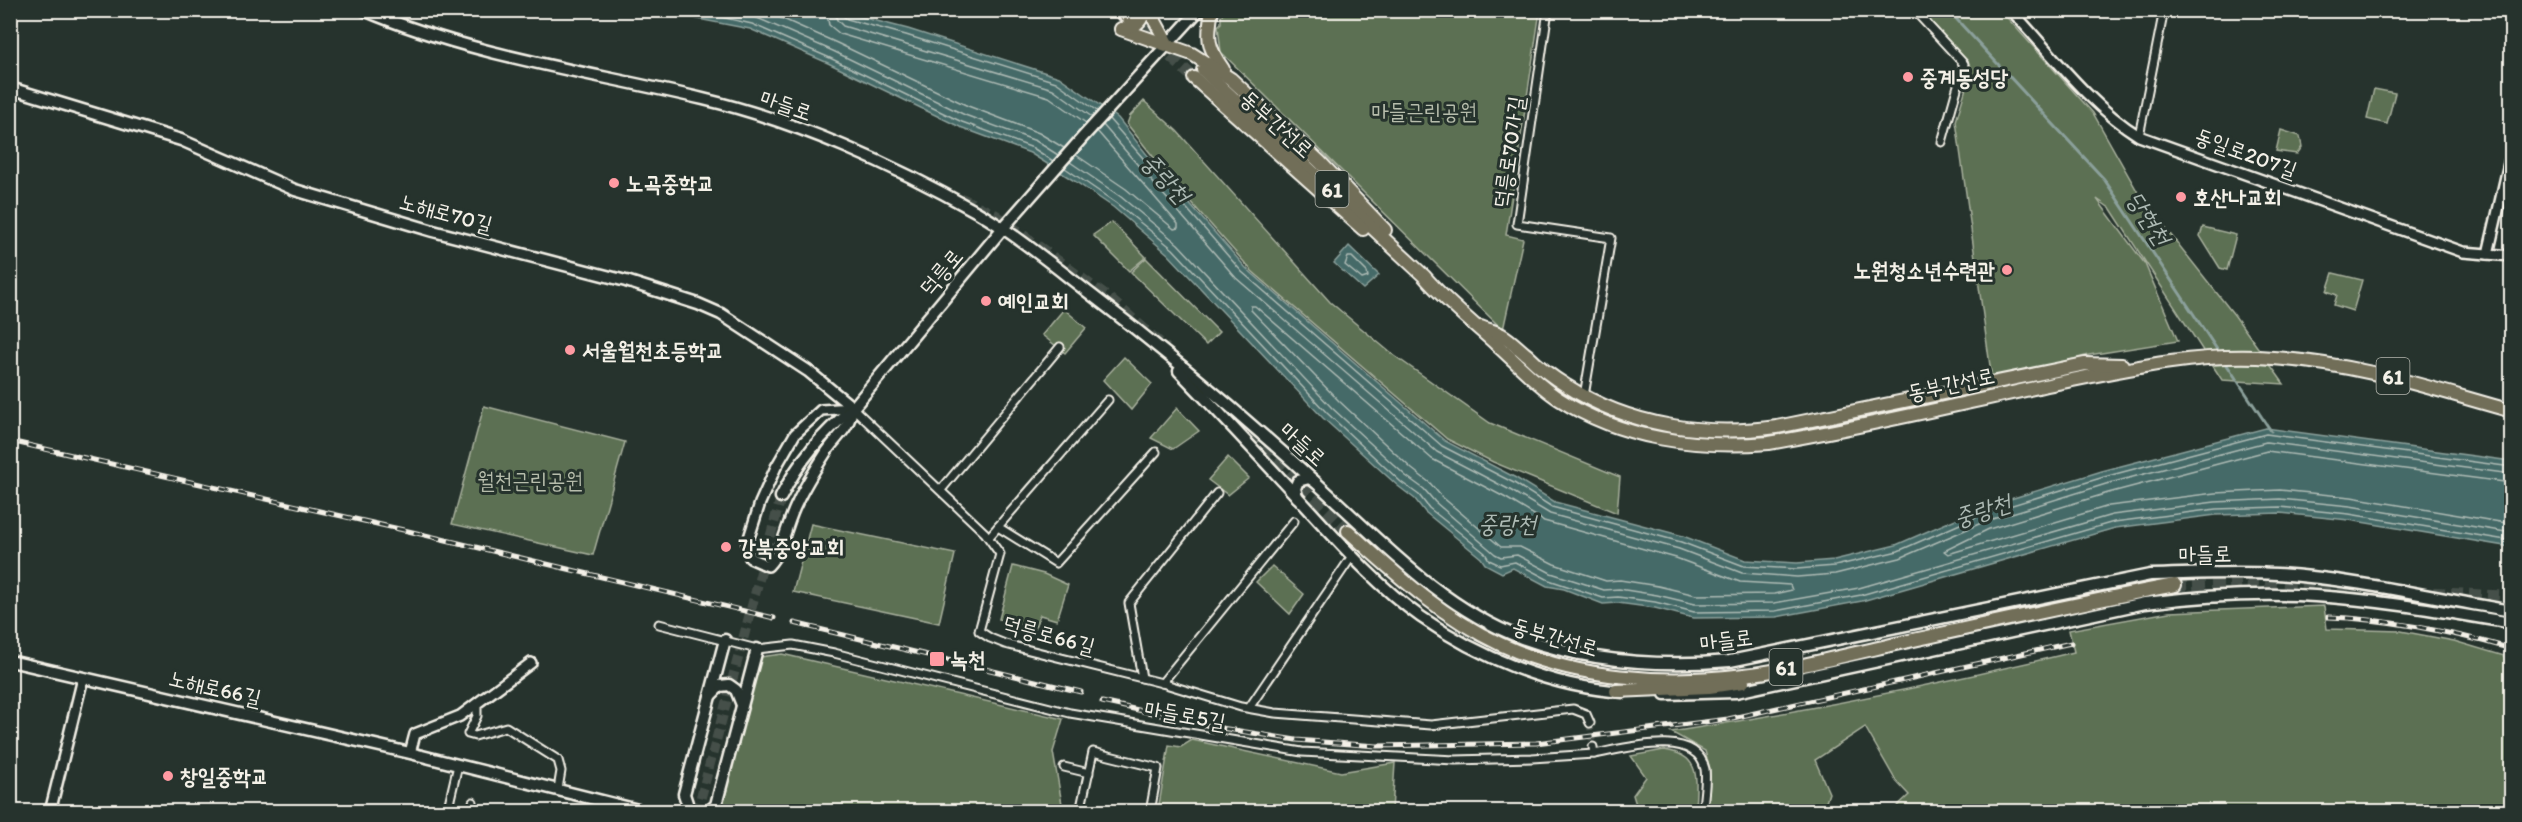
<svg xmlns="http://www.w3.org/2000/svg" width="2522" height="822" font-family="Itim,'Poor Story',sans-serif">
<rect width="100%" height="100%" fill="#26332d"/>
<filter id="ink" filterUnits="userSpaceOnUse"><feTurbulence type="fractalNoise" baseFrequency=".0167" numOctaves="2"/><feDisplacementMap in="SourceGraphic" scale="12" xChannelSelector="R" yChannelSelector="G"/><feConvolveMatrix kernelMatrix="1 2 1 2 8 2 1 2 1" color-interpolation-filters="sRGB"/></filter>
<g filter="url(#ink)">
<g fill="#5b6f52" stroke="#a8b09d" stroke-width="1.5">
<path d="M 1227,10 L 1540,11 L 1506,235 L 1523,239 L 1503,330 L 1221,52 L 1218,26 L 1221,23 L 1221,16 Z"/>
<path d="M 1922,11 L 2001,11 L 2093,113 L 2140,196 L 2235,316 L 2284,384 L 2222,380 L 2111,209 L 2097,199 L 2145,264 L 2178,341 L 2089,355 L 1992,380 L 1956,121 L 1972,68 Z"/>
<path d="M 2374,89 L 2395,93 L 2387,124 L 2367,119 Z"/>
<path d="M 1144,101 L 1177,131 L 1330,302 L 1392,354 L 1490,423 L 1620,477 L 1617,513 L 1493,462 L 1447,439 L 1252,271 L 1180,190 L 1127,124 L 1130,116 Z"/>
<path d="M 2281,130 L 2300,136 L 2302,147 L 2297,154 L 2276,151 Z"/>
<path d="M 1112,222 L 1146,257 L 1129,271 L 1093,235 Z"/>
<path d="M 2203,227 L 2236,235 L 2227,270 L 2220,268 L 2200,236 Z"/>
<path d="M 1146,258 L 1219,332 L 1206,345 L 1131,272 Z"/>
<path d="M 2333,273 L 2362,280 L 2353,311 L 2334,305 L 2337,295 L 2327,291 Z"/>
<path d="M 1064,309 L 1086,328 L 1065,353 L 1042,335 Z"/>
<path d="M 1124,357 L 1152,384 L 1131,410 L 1103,380 Z"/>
<path d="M 484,406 L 625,442 L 593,555 L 452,524 Z"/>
<path d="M 1177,408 L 1199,431 L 1173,449 L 1151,438 Z"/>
<path d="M 1228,457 L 1249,478 L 1228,495 L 1208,480 Z"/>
<path d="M 811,524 L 955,554 L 939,623 L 793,592 Z"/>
<path d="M 1013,566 L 1044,574 L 1068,585 L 1057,620 L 1040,615 L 1034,629 L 999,619 Z"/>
<path d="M 1272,566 L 1304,594 L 1290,614 L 1256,582 Z"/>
<path d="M 2324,606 L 2327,629 L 2401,631 L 2454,641 L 2511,658 L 2511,811 L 1892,811 L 1909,795 L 1896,781 L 1865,727 L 1815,760 L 1829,793 L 1823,811 L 1708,811 L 1710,769 L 1705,751 L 1671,732 C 1806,711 1941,684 2074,652 L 2069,630 L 2169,612 Z"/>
<path d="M 782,654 L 1063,719 L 1053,752 L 1062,804 L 1061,811 L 717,812 L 760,657 Z"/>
<path d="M 1192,740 L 1341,772 L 1395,763 L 1392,811 L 1158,811 L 1169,745 L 1181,747 Z"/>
<path d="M 1664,750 C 1703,755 1696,781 1695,811 L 1638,811 L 1633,795 L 1646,777 L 1631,756 Z"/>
</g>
<g fill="#456a68" stroke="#8ba09b" stroke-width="1.5">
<path d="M 657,11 L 838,11 L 908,29 L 1059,77 L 1118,118 L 1156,166 L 1246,268 L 1445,441 L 1516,478 L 1555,502 L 1683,536 L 1745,560 L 1797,563 L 1834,560 L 1896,545 L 1981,508 L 2102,471 L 2266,428 L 2511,461 L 2511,547 L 2349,520 L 2280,513 L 2216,515 L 2115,528 L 1862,601 L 1776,617 L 1693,618 L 1655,608 L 1618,603 L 1603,604 L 1564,589 L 1547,586 L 1513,568 L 1502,573 L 1485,564 L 1481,558 L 1425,512 L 1415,499 L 1398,486 L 1323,418 L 1168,254 L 1113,207 L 1076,182 L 1030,153 L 960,127 L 828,63 L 750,29 Z"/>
<path d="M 1349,246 L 1379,275 L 1363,289 L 1334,263 Z"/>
</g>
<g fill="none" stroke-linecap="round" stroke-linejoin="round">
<g stroke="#aebbb5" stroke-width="1.5">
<path d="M 690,10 L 752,24 L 830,58 L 962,122 L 1033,148 L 1053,161"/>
<path d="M 728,10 L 755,17 L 833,51 L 965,115 L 1036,141 L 1058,155"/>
<path d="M 763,10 L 837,43 L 968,106 L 1039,133 L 1064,148"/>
<path d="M 826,10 L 829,25 L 840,34 L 1049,97 L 1086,123"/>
<path d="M 835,10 L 837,20 L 843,26 L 1053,89 L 1092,117"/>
<path d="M 842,10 L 843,16 L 847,19 L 906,35 L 1056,82 L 1097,111"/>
<path d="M 1109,119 L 1242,272 L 1442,446 L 1514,483 L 1552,507 L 1681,542 L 1744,566 L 1797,569 L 1835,566 L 1898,551 L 1983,514 L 2104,477 L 2266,434 L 2512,467"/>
<path d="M 1103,125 L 1236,278 L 1437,452 L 1510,490 L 1550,514 L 1679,549 L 1742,573 L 1797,577 L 1835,574 L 1900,558 L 1986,521 L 2106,484 L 2266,442 L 2512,474"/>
<path d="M 1076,155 L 1126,189 L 1174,229 L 1178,228 L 1178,224 L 1097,131"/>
<path d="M 1070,162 L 1121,197 L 1178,244 L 1332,408 L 1406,476 L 1424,489 L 1435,502 L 1495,554 L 1501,557 L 1517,555 L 1551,573 L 1604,590 L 1619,589 L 1657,595 L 1695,604 L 1774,603 L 1859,588 L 2112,515 L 2215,502 L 2280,499 L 2350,506 L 2512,533"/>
<path d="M 1065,168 L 1116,203 L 1173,249 L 1327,413 L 1401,482 L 1419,495 L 1429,508 L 1485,553 L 1489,560 L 1500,565 L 1515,562 L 1549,580 L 1603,598 L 1618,597 L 1655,602 L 1694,612 L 1775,611 L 1861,595 L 2114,522 L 2216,509 L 2280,507 L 2349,514 L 2512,541"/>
<path d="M 1348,257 L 1352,257 L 1367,272 L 1368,277 L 1362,279 L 1345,265 Z"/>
<path d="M 1251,306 L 1255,306 L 1432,459 L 1506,498 L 1544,521 L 1676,558 L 1740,582 L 1790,585 L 1792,590 L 1774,594 L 1696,595 L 1658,586 L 1620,580 L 1606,581 L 1554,564 L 1520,547 L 1501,547 L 1441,496 L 1430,483 L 1412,469 L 1339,401 L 1251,310 Z"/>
<path d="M 2512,483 L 2267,451 L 2108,493 L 1989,529 L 1944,551 L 1948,554 L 2109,506 L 2215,493 L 2280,490 L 2351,497 L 2512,524"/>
</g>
<g stroke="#8ba09b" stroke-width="3">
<path d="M 1948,10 L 2104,179 L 2220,354"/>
<path d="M 2225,362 L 2271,431"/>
</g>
<path stroke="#455049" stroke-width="7" stroke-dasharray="7 3.5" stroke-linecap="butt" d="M 1590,723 L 1593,747"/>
<path stroke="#455049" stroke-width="10" stroke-dasharray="10 5" stroke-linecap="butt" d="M 697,812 L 781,497"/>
<g stroke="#455049" stroke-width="12" stroke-dasharray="12 6" stroke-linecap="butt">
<path d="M 1134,10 L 1161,34"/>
<path d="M 1131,20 L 1194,78"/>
<path d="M 961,199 L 996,216 L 1110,300 L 1166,349"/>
<path d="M 1212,396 L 1348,531"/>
<path d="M 2175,585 L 2242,582 L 2353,587"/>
<path d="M 2433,593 L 2512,597"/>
</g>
<g stroke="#f4f1e8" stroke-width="11">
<g id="minor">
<path d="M 1548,10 L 1517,224 L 1611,238 L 1584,396"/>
<path d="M 1914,10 L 1964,64 L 1942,142"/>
<path d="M 2139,136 L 2164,10"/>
<path d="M 853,408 L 985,533 L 1000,554 L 979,631 L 990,638 L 1005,644 L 1162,683 L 1241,707 L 1275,713 L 1431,725 L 1573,709 L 1586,714 L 1590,723"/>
<path d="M 941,490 L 1060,347"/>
<path d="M 998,527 L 1056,563 L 1156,452"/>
<path d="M 989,537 L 1108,400"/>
<path d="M 659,624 L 757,649 L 793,645 L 834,653 L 1070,713 L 1302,752 L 1455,760 L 1532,758 L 1594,754 L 1593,747"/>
<path d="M 1142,678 L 1129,603 L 1217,493"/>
<path d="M 1162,683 L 1294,521"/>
<path d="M 477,703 L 477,716 L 468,734 L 475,736 L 506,727 L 558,760 L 561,771 L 558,789"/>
<path d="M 1249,708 L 1352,556"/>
<path d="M 1594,754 C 1623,749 1696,727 1705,769 C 1707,782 1703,799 1703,812"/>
<path d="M 1064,767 L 1089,773"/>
<path d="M 447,812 L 458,765"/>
<path d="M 471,812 L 473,802"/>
<path d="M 1080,812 L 1093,752 L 1158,768 L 1150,812"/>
</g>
</g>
<g stroke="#f4f1e8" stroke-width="14">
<g id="tertiary">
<path d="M 2011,10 C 2050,52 2090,106 2139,136 L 2463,252 L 2512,256"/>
<path d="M 2488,254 L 2512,150"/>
<path d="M 853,408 C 847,433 840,432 827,451 C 816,468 805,485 797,503 C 786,524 784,549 768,566 L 750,558 L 747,544 L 760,503 L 776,467 L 795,434 L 821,410 Z"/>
<path d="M 410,753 L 415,734 L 460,716 L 531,663"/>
<path d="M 50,812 L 83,678"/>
</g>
</g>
<g stroke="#f4f1e8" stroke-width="15">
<g id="secondary">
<path d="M 364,10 C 472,56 590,72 703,99 C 796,121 894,165 977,212 C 1015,234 1049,262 1084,289 C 1163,349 1239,412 1312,479 C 1377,537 1439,607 1522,638 C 1589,662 1660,667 1730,661 L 2150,575 C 2193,574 2234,571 2277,574 C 2356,579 2434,598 2512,611"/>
<path d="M 10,88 L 181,140 L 295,190 L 433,231 L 626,281 L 698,304 L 721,314 L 808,371 L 853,408"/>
<path d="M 1179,371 C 1217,410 1254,450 1291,490 C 1332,534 1372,582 1421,617 C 1480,658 1551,687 1623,692"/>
<path d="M 781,497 C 799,460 822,434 853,408 L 1003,228 L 1082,138 L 1199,10"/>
<path d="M 1297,497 L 1295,488 L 1298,481 L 1309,478 L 1314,481"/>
<path d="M 10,661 L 410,753 L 646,812"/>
<path d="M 1665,694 L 1736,692 L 2145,603 C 2201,596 2259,593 2315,596 C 2381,600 2446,612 2512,623"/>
<path d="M 710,696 L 720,686 L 729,685 L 736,690 L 742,705"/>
<path d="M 690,812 L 684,794 L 725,640"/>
<path d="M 708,812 L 716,805 L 757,649"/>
</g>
</g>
<g stroke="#f4f1e8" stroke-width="16">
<g id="trunk">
<path d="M 1119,10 L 1131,20"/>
<path d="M 1149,10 L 1168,45"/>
<path d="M 1212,10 C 1207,37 1207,47 1223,69"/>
<path d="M 1121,29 L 1192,54 L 1231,79 L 1320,162 L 1385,230"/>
<path d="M 1122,29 C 1135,26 1141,24 1144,10"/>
<path d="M 1203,70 L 1424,276 C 1446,302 1472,322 1497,345 C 1517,363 1536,384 1559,399 C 1621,439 1697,449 1769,443 C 1865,427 1959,404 2053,384 C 2125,369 2200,352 2273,358 C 2360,364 2429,388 2512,411"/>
<path d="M 1194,78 L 1363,229"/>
<path d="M 1481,327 C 1488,330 1496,331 1502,335 C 1511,340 1519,349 1527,355 C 1539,367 1552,377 1567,386 C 1629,426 1705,437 1777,427 L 2085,364 L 2122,365"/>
<path d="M 1348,531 C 1397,575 1439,615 1500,644 C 1575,679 1664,685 1744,675 C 1796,669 1849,654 1900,643 C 1992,623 2083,602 2175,585"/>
<path d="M 1616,691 L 1709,687 L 1743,682"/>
</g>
</g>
<use href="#minor" stroke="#26332d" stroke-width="7"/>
<use href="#tertiary" stroke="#26332d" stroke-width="9"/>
<use href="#secondary" stroke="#26332d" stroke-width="10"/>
<use href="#trunk" stroke="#716e59" stroke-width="12"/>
<g stroke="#f4f1e8" stroke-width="5">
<g id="rail">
<path d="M 10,441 L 408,531 L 774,618"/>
<path d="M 2328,617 C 2390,619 2452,632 2512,649"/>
<path d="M 794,623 L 1081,692"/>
<path d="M 1102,702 L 1215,727 L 1296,740 L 1377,746 L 1536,743 L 1728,719 L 2071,643"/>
</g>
</g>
<use href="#rail" stroke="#26332d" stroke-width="3" stroke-dasharray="9" stroke-linecap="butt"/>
</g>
</g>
<g fill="#ff9aa2" stroke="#26332d" stroke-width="2">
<circle cx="1908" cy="77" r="6"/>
<circle cx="614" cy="183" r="6"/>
<circle cx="2181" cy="197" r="6"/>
<circle cx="2007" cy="270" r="6"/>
<circle cx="986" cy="301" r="6"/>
<circle cx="570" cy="350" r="6"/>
<circle cx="726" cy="547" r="6"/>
<rect x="929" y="651" width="16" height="16" rx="3"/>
<circle cx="168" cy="776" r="6"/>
</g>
<g text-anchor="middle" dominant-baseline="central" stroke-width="6" stroke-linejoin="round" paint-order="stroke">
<g fill="#26332d" stroke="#b6b8b0" stroke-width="1.5">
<rect x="1315.5" y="171" width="33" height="36" rx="4.5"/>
<rect x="2376.5" y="358" width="33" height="36" rx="4.5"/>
<rect x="1769.5" y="649" width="33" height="36" rx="4.5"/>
</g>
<g font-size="21" font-weight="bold" fill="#f4f1e8">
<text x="1332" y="189">61</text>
<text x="2393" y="376">61</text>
<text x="1786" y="667">61</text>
</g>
<g font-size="22" font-weight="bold" fill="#f4f1e8" stroke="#26332d" text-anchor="start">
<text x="1920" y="77">중계동성당</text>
<text x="626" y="183">노곡중학교</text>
<text x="2193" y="197">호산나교회</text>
<text x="1995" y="270" text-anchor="end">노원청소년수련관</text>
<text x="998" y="301">예인교회</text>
<text x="582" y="350">서울월천초등학교</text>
<text x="738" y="547">강북중앙교회</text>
<text x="950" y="659">녹천</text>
<text x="180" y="776">창일중학교</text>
</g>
<g font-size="22" fill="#f4f1e8" stroke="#26332d">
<text transform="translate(786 105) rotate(19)">마들로</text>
<text transform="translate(1277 124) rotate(42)">동부간선로</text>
<text transform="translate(1509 152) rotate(-82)">덕릉로70가길</text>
<text transform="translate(2246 153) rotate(20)">동일로207길</text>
<text transform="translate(446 213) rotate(15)">노해로70길</text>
<text transform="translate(941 272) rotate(-50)">덕릉로</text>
<text transform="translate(1951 384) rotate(-12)">동부간선로</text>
<text transform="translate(1303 444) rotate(42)">마들로</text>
<text transform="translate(2205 554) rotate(-1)">마들로</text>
<text transform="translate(1049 635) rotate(15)">덕릉로66길</text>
<text transform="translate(1555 637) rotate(16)">동부간선로</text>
<text transform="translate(1726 640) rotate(-7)">마들로</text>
<text transform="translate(215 688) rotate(13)">노해로66길</text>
<text transform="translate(1185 715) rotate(10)">마들로5길</text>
</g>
<g font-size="22" fill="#b7bdac" stroke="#26332d">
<text x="1424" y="111">마들근린공원</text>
<text x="530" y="480">월천근린공원</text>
</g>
<g font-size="24" font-style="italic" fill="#aebbb5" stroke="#26332d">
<text transform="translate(1166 178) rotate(47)">중랑천</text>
<text transform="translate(2149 218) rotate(57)">당현천</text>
<text transform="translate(1982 510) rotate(-17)">중랑천</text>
<text x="1507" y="523">중랑천</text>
</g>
</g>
<rect width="2522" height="822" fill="none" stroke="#26332d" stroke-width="36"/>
<rect x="18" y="18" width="2486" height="786" fill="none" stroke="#f4f1e8" stroke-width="2" filter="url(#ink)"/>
</svg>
